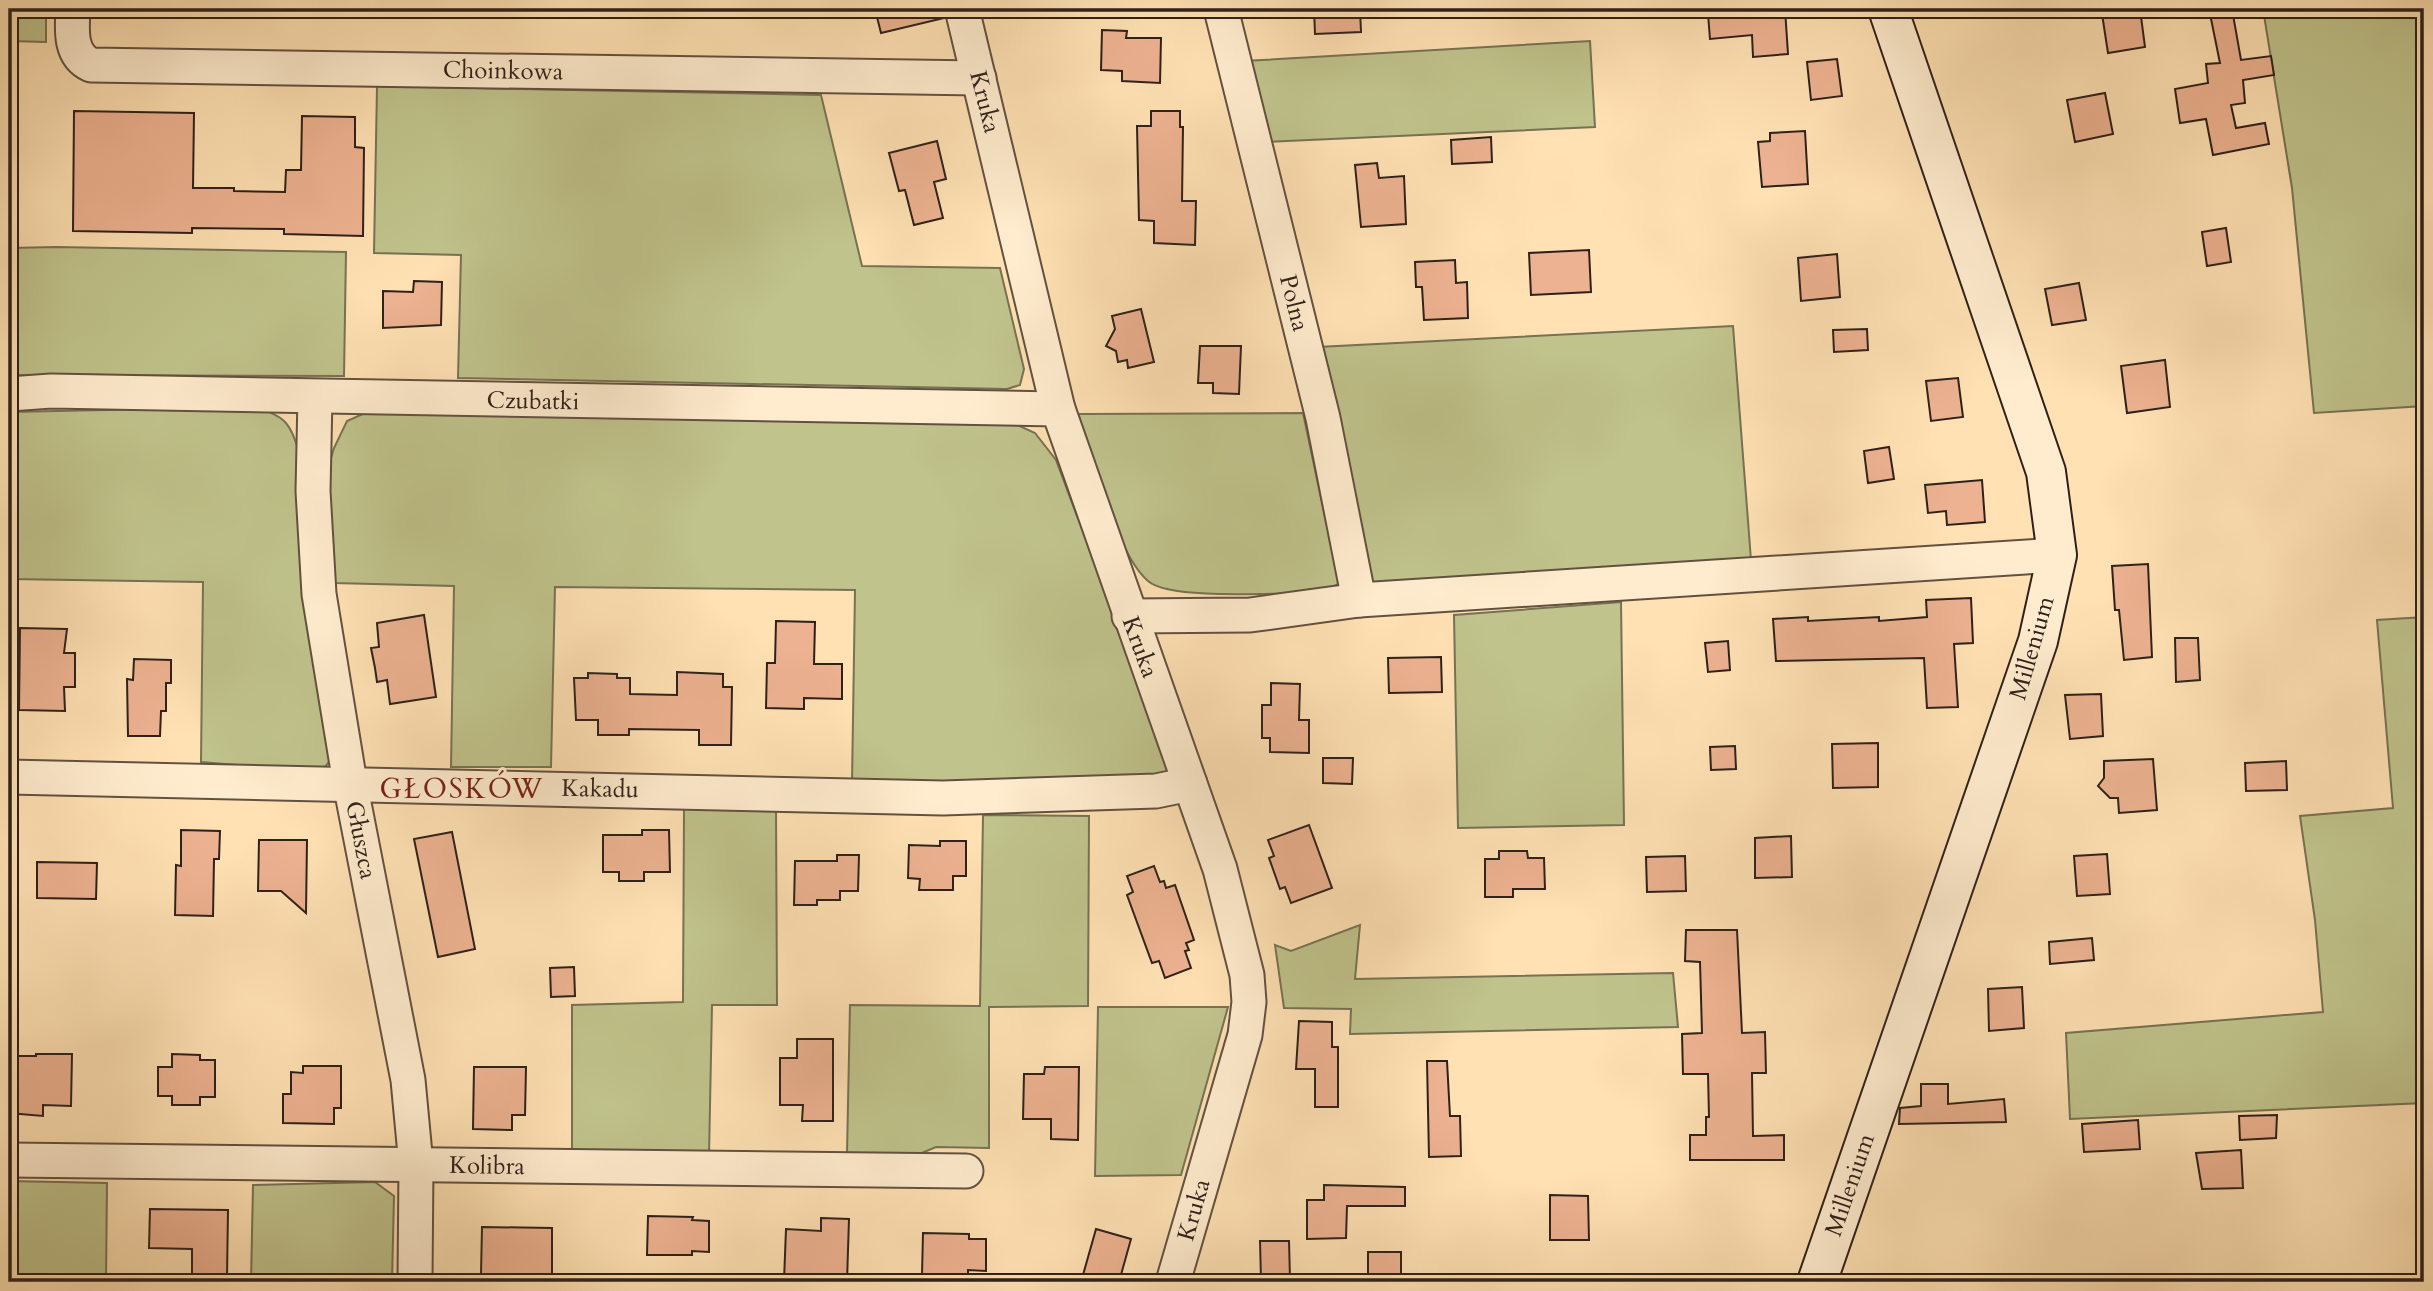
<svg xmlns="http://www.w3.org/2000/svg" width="2433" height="1291" font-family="Cardo,serif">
<rect width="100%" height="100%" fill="#ffe1b3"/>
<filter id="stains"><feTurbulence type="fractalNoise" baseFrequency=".00286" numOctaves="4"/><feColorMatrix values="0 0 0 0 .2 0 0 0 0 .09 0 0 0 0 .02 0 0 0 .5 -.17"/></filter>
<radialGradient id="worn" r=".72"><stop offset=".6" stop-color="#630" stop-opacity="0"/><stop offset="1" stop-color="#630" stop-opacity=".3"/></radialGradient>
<g fill="#c0c38c" stroke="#777254" stroke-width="2">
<path d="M 9,9 L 46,9 L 46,42 L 9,41 Z"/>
<path d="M 2263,9 L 2424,9 L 2424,406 L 2314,413 L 2292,188 Z"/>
<path d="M 1590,41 L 1595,127 L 1265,142 L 1244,61 Z"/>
<path d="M 377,86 L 821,95 L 862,266 L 1000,268 L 1024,369 L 1020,385 L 1007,389 L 458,378 L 461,255 L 374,253 Z"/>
<path d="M 56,247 L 346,252 L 344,376 L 9,375 L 9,248 Z"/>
<path d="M 1733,326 L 1751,560 L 1371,585 L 1318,347 Z"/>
<path d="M 252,407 C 286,415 290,423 300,455 L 336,753 L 321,772 L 201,762 L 203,582 L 9,579 L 9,412 Z"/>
<path d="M 374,409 L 1013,423 L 1035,433 L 1056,460 L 1077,516 L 1117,605 L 1169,758 L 1168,775 L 1135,779 L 852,783 L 855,590 L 555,587 L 551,767 L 451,767 L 454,586 L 334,583 L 324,482 L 334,448 L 347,421 Z"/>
<path d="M 1303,413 L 1339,583 L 1327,591 L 1306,593 C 1274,593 1169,600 1148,581 C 1116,554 1092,456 1078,414 Z"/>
<path d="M 1621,602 L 1624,825 L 1458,828 L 1454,615 Z"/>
<path d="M 2424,617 L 2424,1103 L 2070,1119 L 2066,1033 L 2323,1012 L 2315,920 L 2300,816 L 2393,808 L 2377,620 Z"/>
<path d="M 684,809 L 776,809 L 777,1005 L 712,1005 L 709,1156 L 572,1151 L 572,1005 L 683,1002 Z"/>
<path d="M 983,815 L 1089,816 L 1088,1006 L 989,1007 L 989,1148 L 936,1147 L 917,1155 L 847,1154 L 850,1005 L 980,1006 Z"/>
<path d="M 1360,925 L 1355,979 L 1673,973 L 1678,1027 L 1350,1034 L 1351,1009 L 1284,1008 L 1275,945 L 1291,951 Z"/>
<path d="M 1098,1007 L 1228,1007 L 1181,1175 L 1095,1176 Z"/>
<path d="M 9,1181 L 107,1183 L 106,1282 L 9,1282 Z"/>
<path d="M 375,1182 L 394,1196 L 392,1282 L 251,1282 L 253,1185 Z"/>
</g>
<g fill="#edb291" stroke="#2e211b" stroke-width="2">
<path d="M 875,9 L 943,9 L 944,18 L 881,33 Z"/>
<path d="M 1314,9 L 1360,9 L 1361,32 L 1315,34 Z"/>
<path d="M 1785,9 L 1788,54 L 1753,57 L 1752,35 L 1710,39 L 1708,14 Z"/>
<path d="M 2126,9 L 2140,9 L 2145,47 L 2108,53 L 2102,14 Z"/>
<path d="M 2209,9 L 2232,9 L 2241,60 L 2271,56 L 2274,75 L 2243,80 L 2245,103 L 2231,105 L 2236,128 L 2265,123 L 2269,144 L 2213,155 L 2206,119 L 2180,123 L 2175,89 L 2208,83 L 2206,64 L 2220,63 Z"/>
<path d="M 1102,30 L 1127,31 L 1126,38 L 1161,38 L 1160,83 L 1122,81 L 1122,71 L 1101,70 Z"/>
<path d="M 1837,59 L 1842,96 L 1811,100 L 1807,62 Z"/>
<path d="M 2105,93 L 2113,134 L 2075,142 L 2067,100 Z"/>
<path d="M 74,111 L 194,113 L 193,188 L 234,188 L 234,191 L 285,192 L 286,170 L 301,170 L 302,116 L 355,117 L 355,147 L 364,148 L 363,236 L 284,234 L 284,229 L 192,228 L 192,233 L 73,231 Z"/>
<path d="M 1151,111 L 1180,111 L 1180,127 L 1183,127 L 1182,201 L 1196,201 L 1195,245 L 1154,243 L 1154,221 L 1139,220 L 1137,126 L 1151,126 Z"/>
<path d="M 1805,131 L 1808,184 L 1762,187 L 1758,142 L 1770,141 L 1770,133 Z"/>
<path d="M 1491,137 L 1492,162 L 1452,164 L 1451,140 Z"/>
<path d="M 937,141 L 946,179 L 934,182 L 943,218 L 914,225 L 905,190 L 899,191 L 889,153 Z"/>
<path d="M 1377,163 L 1379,178 L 1404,176 L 1406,224 L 1361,227 L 1355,165 Z"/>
<path d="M 2226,228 L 2231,262 L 2207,266 L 2202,232 Z"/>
<path d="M 1589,250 L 1591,292 L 1531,295 L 1529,253 Z"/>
<path d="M 1837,254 L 1840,297 L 1801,301 L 1798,258 Z"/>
<path d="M 1455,260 L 1456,283 L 1467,282 L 1468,318 L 1424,320 L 1422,287 L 1416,287 L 1415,262 Z"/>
<path d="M 414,281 L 442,282 L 441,325 L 383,328 L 383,291 L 413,292 Z"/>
<path d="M 2079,283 L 2086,320 L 2052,325 L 2045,289 Z"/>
<path d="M 1141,309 L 1154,362 L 1128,368 L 1127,360 L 1118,362 L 1116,351 L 1106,346 L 1115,329 L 1112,316 Z"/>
<path d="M 1867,329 L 1868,350 L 1834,352 L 1833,330 Z"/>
<path d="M 1200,346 L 1241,346 L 1239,394 L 1213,393 L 1213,383 L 1198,383 Z"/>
<path d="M 2165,360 L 2170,407 L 2127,413 L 2121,366 Z"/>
<path d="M 1958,378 L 1963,417 L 1931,421 L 1926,381 Z"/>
<path d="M 1889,447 L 1894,479 L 1868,483 L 1864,451 Z"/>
<path d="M 1982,480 L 1985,522 L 1947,525 L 1946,511 L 1928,513 L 1925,485 Z"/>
<path d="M 2148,564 L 2152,657 L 2124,660 L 2119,610 L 2115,610 L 2112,566 Z"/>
<path d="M 1971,598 L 1973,643 L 1954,644 L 1958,707 L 1927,708 L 1924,658 L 1776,661 L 1773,619 L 1808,617 L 1808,621 L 1879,617 L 1879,621 L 1927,617 L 1926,600 Z"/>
<path d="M 424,615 L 436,697 L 390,704 L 387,680 L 377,682 L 375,668 L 371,648 L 379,647 L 377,623 Z"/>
<path d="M 776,621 L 815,622 L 814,664 L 842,664 L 842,699 L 804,698 L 804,709 L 766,708 L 767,663 L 775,663 Z"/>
<path d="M 20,628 L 67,629 L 64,653 L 75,653 L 75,687 L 64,687 L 65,711 L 19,710 Z"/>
<path d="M 2175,638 L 2198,638 L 2200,680 L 2176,682 Z"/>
<path d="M 1728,641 L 1730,670 L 1708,672 L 1705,643 Z"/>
<path d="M 1441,657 L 1442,692 L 1389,693 L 1388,658 Z"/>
<path d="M 134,659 L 171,660 L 171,683 L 166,683 L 166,711 L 161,711 L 160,736 L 128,736 L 127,679 L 133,680 Z"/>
<path d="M 677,672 L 723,674 L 723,687 L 732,687 L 731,745 L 699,745 L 699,730 L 629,729 L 629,735 L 598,735 L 598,720 L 576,720 L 574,678 L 588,678 L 588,673 L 617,674 L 617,678 L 630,678 L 630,694 L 677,695 Z"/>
<path d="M 1271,683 L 1300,684 L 1299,720 L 1309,720 L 1309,753 L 1270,752 L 1270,738 L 1262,738 L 1262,705 L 1271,705 Z"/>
<path d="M 2101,694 L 2103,736 L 2070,739 L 2065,695 Z"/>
<path d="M 1878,743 L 1878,787 L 1833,788 L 1832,744 Z"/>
<path d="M 1735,746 L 1736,769 L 1711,770 L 1710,747 Z"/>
<path d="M 1323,758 L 1353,758 L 1352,784 L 1323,783 Z"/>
<path d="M 2153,759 L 2157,810 L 2119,813 L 2118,798 L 2110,798 L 2098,786 L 2104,778 L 2104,761 Z"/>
<path d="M 2286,761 L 2287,790 L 2246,791 L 2245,763 Z"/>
<path d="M 1309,825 L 1332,888 L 1291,903 L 1285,887 L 1280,889 L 1269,858 L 1274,856 L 1268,840 Z"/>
<path d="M 181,830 L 220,831 L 219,859 L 214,859 L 213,916 L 175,915 L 176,865 L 181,866 Z"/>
<path d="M 642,830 L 669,830 L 670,872 L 644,872 L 644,881 L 619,881 L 619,872 L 603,872 L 603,835 L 642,835 Z"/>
<path d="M 452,832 L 475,949 L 438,957 L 414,839 Z"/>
<path d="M 1791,836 L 1792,877 L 1755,878 L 1755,838 Z"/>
<path d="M 259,840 L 307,840 L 306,913 L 281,891 L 258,891 Z"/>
<path d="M 940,841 L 966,841 L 966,876 L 953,876 L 953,890 L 919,890 L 920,879 L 908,878 L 909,845 L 940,846 Z"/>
<path d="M 1499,851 L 1527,851 L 1528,858 L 1544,858 L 1545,889 L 1513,889 L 1513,897 L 1485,897 L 1485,859 L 1499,859 Z"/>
<path d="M 2107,854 L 2110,894 L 2077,896 L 2074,856 Z"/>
<path d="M 837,855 L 859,855 L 858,891 L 840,891 L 840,900 L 817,900 L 817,905 L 794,905 L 795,861 L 837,861 Z"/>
<path d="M 1685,856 L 1686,891 L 1647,892 L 1646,857 Z"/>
<path d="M 37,862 L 97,863 L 96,899 L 37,898 Z"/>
<path d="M 1154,866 L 1160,882 L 1164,881 L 1166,888 L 1175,885 L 1194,940 L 1186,943 L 1189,950 L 1185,951 L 1191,968 L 1165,978 L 1159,961 L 1152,963 L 1127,895 L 1133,892 L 1127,876 Z"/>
<path d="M 1686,930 L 1737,930 L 1742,1033 L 1765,1032 L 1766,1073 L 1752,1073 L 1753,1136 L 1784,1135 L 1784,1160 L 1690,1160 L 1690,1135 L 1706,1135 L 1706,1117 L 1709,1117 L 1708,1074 L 1683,1074 L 1682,1034 L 1702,1033 L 1700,962 L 1685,961 Z"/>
<path d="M 2092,938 L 2094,960 L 2050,964 L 2049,942 Z"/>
<path d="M 574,967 L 575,996 L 551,997 L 550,968 Z"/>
<path d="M 2022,987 L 2024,1028 L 1989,1031 L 1988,989 Z"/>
<path d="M 1299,1021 L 1332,1022 L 1332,1047 L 1338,1047 L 1338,1107 L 1315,1107 L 1315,1069 L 1296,1069 Z"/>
<path d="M 797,1039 L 833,1039 L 833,1121 L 802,1121 L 803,1105 L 780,1105 L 780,1058 L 797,1058 Z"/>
<path d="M 36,1054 L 72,1054 L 71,1106 L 43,1105 L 43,1116 L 9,1113 L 9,1056 L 36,1056 Z"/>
<path d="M 172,1054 L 200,1055 L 200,1060 L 215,1060 L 215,1097 L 200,1097 L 200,1105 L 172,1105 L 172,1096 L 158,1096 L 158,1067 L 172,1067 Z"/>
<path d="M 1427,1061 L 1447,1061 L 1450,1116 L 1460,1116 L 1461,1156 L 1429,1157 Z"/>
<path d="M 303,1066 L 341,1066 L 341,1108 L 334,1108 L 334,1124 L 283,1123 L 283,1094 L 291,1094 L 291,1072 L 303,1073 Z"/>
<path d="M 474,1067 L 526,1067 L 525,1115 L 512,1115 L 512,1130 L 473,1129 Z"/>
<path d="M 1045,1067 L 1079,1067 L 1078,1140 L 1051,1139 L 1051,1119 L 1023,1119 L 1024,1074 L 1044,1074 Z"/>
<path d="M 1921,1084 L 1948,1084 L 1948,1104 L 2004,1099 L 2006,1122 L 1899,1124 L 1900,1108 L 1921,1106 Z"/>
<path d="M 2277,1115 L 2276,1138 L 2240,1140 L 2239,1116 Z"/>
<path d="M 2138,1120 L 2140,1149 L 2084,1152 L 2082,1124 Z"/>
<path d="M 2241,1150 L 2243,1188 L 2202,1189 L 2196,1153 Z"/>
<path d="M 1324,1185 L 1405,1187 L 1405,1206 L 1347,1206 L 1346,1238 L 1307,1239 L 1307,1200 L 1324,1200 Z"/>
<path d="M 1550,1195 L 1588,1196 L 1589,1240 L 1550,1240 Z"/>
<path d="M 150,1209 L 228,1210 L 227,1277 L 192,1276 L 192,1249 L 149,1248 Z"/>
<path d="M 648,1216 L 693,1217 L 692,1220 L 709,1221 L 709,1252 L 692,1251 L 692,1255 L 647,1255 Z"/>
<path d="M 821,1218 L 849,1219 L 847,1282 L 784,1281 L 786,1229 L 821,1231 Z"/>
<path d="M 482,1227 L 552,1228 L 552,1275 L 481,1274 Z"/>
<path d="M 1096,1229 L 1131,1239 L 1119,1282 L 1081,1282 Z"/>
<path d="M 923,1233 L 969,1234 L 969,1239 L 986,1239 L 986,1271 L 968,1270 L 968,1276 L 922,1275 Z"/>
<path d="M 1260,1241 L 1289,1241 L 1290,1279 L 1261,1279 Z"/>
<rect x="1368" y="1252" width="33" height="30"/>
</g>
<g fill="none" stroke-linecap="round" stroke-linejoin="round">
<g stroke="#625141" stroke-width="37">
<g id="street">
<path d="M 73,9 C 72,29 69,55 91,65 L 979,78"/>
<path d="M 962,9 L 1058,409 L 1220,869 L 1247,975 L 1249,1002 L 1245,1035 L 1173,1282"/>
<path d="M 1221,9 L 1323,418 L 1359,600"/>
<path d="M 9,394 L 51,391 L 1058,409"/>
<path d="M 315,397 L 313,491 L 319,594 L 350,783 L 408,1080 L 416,1165 L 415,1282"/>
<path d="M 1129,616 L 1250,615 L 1359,600 L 2057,555"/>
<path d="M 9,777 L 943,798 L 1156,791 L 1190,784"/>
<path d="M 9,1160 L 966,1171"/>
</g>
</g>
<g stroke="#2e211b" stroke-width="42">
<path id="secondary" d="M 1817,1282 L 2038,641 L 2057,555 L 2046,472 L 1888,9"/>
</g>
<use href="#street" stroke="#ffecce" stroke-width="33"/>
<use href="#secondary" stroke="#ffecce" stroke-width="38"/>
</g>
<g text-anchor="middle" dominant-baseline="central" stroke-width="6" stroke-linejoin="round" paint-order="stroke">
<g font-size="24" fill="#2e211b" stroke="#ffecce">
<text transform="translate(503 71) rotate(1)">Choinkowa</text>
<text transform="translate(985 102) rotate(76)">Kruka</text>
<text transform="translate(1294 303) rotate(76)">Polna</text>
<text transform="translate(533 401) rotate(1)">Czubatki</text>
<text transform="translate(1140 647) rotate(70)">Kruka</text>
<text transform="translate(2032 648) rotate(-74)">Millenium</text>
<text transform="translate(600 789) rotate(1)">Kakadu</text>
<text transform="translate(361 840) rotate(79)">Głuszca</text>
<text transform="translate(487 1166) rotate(1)">Kolibra</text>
<text transform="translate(1850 1185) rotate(-71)">Millenium</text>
<text transform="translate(1194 1210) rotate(-74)">Kruka</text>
</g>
<g font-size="28" letter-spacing="2" fill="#7a1f14" stroke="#ffecce">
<text x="462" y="789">GŁOSKÓW</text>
</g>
</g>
<rect width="2433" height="1291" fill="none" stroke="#ffe1b3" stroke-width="35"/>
<rect x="10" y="10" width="2412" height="1270" fill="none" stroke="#2e211b" stroke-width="3.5"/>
<rect x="18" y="18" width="2398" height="1256" fill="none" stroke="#2e211b" stroke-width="2"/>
<rect width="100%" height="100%" filter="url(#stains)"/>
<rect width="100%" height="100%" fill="url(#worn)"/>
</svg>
